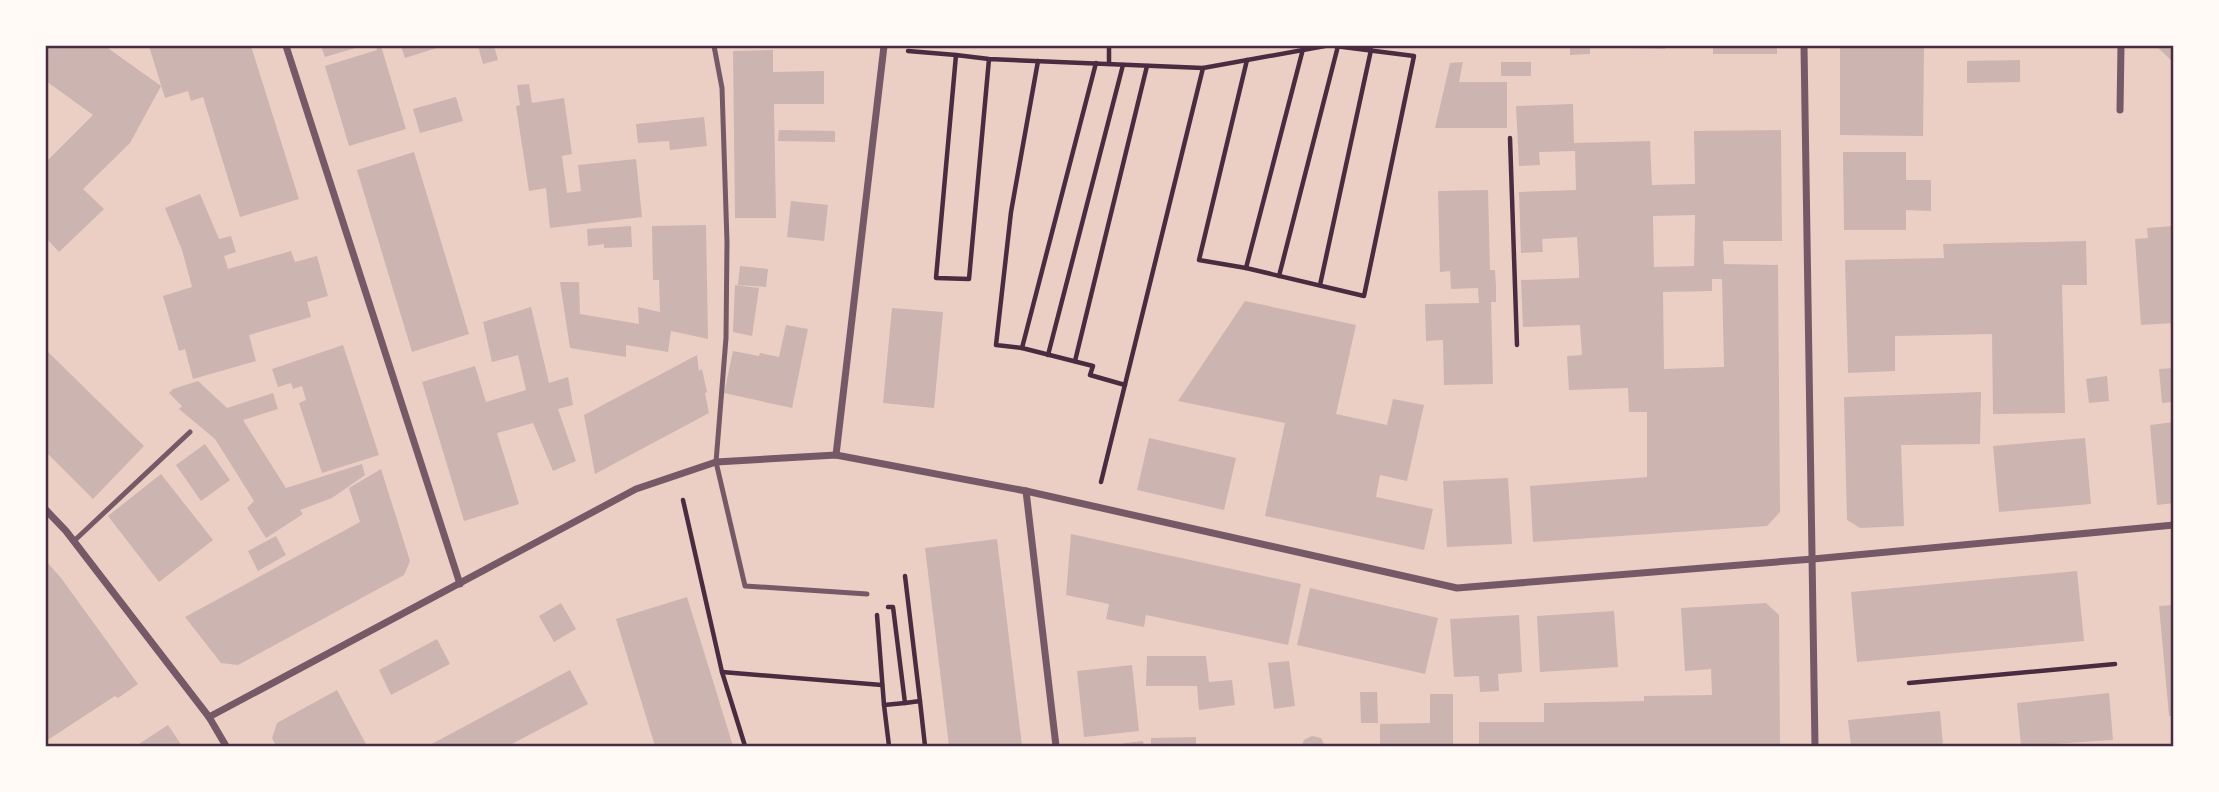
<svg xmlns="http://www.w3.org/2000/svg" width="2219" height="792" font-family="'Archivo Narrow',sans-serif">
<rect width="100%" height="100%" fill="#f7e1d7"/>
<rect fill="#ebcfc5" x="46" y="46" width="2127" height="700"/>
<g fill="#ccb4b1" fill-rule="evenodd">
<path d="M 46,46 L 105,46 L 161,86 L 130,143 L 83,189 L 104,209 L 59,252 L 46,238 L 46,162 L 93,115 L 46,81 Z"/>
<path d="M 149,46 L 251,46 L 299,199 L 240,217 L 203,97 L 191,101 L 188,91 L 165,98 Z"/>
<path d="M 321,46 L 362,46 L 325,57 Z"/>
<path d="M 376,46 L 381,46 L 406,129 L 349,146 L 325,66 L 377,50 Z"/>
<path d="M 401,46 L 443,46 L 405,58 Z"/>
<path d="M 478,46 L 494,46 L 498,60 L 483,64 Z"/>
<path d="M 1570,46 L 1590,46 L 1590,54 L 1570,55 Z"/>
<path d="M 1628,46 L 1665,46 L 1665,49 L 1628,48 Z"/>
<rect x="1713" y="46" width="64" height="8"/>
<path d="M 1840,46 L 1924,46 L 1923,136 L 1840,135 Z"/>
<path d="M 2156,46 L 2174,46 L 2174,63 Z"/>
<path d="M 773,50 L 773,72 L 824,71 L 824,104 L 774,104 L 776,218 L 735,218 L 733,51 Z"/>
<path d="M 2020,60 L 2020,82 L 1967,83 L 1967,61 Z"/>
<path d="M 1463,62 L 1459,82 L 1507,82 L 1507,128 L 1435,128 L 1450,63 Z"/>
<rect x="1501" y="62" width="30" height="14"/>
<path d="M 529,84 L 532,103 L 564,98 L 572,154 L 562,156 L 567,193 L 581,191 L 578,165 L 636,159 L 642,217 L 550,228 L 546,188 L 529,191 L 516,106 L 520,105 L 517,85 Z"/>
<path d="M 456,97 L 463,121 L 420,133 L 413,109 Z"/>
<path d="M 1573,104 L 1574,143 L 1650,141 L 1652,185 L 1695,184 L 1694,131 L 1781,130 L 1782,241 L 1723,241 L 1724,264 L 1778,265 L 1780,512 L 1767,526 L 1533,542 L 1530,486 L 1647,477 L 1647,412 L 1629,412 L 1628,388 L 1569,390 L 1567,356 L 1582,355 L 1580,325 L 1523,327 L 1521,280 L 1579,278 L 1579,269 L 1577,237 L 1542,239 L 1543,252 L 1521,253 L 1519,192 L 1576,190 L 1575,151 L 1539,152 L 1540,165 L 1519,166 L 1516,106 ZM 1695,215 L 1694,266 L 1654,267 L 1653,216 ZM 1712,279 L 1722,279 L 1724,367 L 1664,369 L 1663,292 L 1712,291 Z"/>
<path d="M 704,117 L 707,146 L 670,150 L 669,141 L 638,143 L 636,124 Z"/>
<path d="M 779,130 L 835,131 L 835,142 L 778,141 Z"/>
<path d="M 414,152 L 469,334 L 412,352 L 357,170 Z"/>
<path d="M 1843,152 L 1906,152 L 1906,180 L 1931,180 L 1931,211 L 1906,210 L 1906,230 L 1844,230 Z"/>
<path d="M 1488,190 L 1490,270 L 1495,270 L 1496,287 L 1496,302 L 1491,302 L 1493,384 L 1444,385 L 1443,340 L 1426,341 L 1425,304 L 1479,303 L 1478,288 L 1451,289 L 1450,271 L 1440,272 L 1438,191 Z"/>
<path d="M 200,194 L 219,239 L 231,236 L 236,252 L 224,256 L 228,269 L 291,251 L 295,262 L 317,256 L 328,296 L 307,302 L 311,317 L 249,335 L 256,361 L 193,379 L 185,349 L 179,351 L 163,296 L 192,287 L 182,250 L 165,208 Z"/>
<path d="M 791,201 L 828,205 L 824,241 L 787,237 Z"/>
<path d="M 706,225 L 708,339 L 671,331 L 668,352 L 626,345 L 626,357 L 570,348 L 560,282 L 579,282 L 580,314 L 639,324 L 638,307 L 660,312 L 659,280 L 653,280 L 652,226 Z"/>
<path d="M 631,226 L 632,247 L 604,248 L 604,244 L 588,246 L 587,229 Z"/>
<path d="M 2174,226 L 2174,323 L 2141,325 L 2135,239 L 2148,238 L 2147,228 Z"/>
<path d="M 2086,241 L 2087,285 L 2062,285 L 2065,413 L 1993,414 L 1992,334 L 1895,336 L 1895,371 L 1848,373 L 1845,260 L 1944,258 L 1943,244 Z"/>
<path d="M 740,266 L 768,269 L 766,287 L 738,285 Z"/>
<path d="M 735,285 L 759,288 L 752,336 L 733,332 Z"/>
<path d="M 1245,301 L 1356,325 L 1336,414 L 1387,425 L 1393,399 L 1424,405 L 1407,481 L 1380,475 L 1376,497 L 1433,509 L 1424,550 L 1265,516 L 1285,423 L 1178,401 Z"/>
<path d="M 531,307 L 549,383 L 568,377 L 573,405 L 558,409 L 576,461 L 553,471 L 533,423 L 497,433 L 519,504 L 464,521 L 422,382 L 475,366 L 486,402 L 526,390 L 518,355 L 492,362 L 483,322 Z"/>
<path d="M 892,308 L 943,312 L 934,408 L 883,403 Z"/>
<path d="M 786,325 L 808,329 L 792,408 L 724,393 L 733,351 L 759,356 L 760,353 L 779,357 Z"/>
<path d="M 343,345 L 379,455 L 322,473 L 299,403 L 306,400 L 302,386 L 293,389 L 291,383 L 278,387 L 272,369 Z"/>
<path d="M 46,350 L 144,446 L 93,499 L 46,452 Z"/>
<path d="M 697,355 L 699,371 L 702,369 L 707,392 L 705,393 L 709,413 L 595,474 L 584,415 Z"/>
<path d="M 2174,368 L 2174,402 L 2162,403 L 2159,369 Z"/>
<path d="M 2107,376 L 2109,401 L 2089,403 L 2086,379 Z"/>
<path d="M 198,381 L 227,408 L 273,393 L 278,409 L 243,420 L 286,488 L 362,464 L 365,475 L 332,498 L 300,510 L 303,514 L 266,538 L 247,508 L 254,501 L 215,439 L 179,409 L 182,406 L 169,393 L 173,389 Z"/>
<path d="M 1981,392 L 1980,444 L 1901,445 L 1904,526 L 1860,528 L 1847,520 L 1844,397 Z"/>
<path d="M 2174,422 L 2174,503 L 2157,505 L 2150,425 Z"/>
<path d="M 1149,438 L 1236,458 L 1224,510 L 1137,490 Z"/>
<path d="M 2085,438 L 2091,504 L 1999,512 L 1993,446 Z"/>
<path d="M 205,444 L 230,480 L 201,501 L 176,465 Z"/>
<path d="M 381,469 L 410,561 L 404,575 L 238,665 L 221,663 L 185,617 L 360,522 L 349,488 Z"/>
<path d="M 161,474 L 213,540 L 159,582 L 108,516 Z"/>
<path d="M 1508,478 L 1512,544 L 1447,547 L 1443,481 Z"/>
<path d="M 1071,534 L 1301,584 L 1288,645 L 1146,615 L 1144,627 L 1106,619 L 1109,604 L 1066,595 Z"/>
<path d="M 276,536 L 286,555 L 258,571 L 248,551 Z"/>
<path d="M 997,539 L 1022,746 L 949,746 L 925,548 Z"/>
<path d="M 46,561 L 61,578 L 138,684 L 118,698 L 115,696 L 46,741 Z"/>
<path d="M 2077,571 L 2084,641 L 1857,662 L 1851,592 Z"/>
<path d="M 1310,588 L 1438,618 L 1425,674 L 1297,645 Z"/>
<path d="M 687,597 L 733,746 L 655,746 L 616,619 Z"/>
<path d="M 561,603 L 576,629 L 554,642 L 539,616 Z"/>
<path d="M 1766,603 L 1779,615 L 1780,746 L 1479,746 L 1479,722 L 1544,722 L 1544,703 L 1644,701 L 1644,696 L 1712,695 L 1711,669 L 1685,671 L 1681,608 Z"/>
<path d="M 2174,605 L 2174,716 L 2169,716 L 2159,606 Z"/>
<path d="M 1614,611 L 1618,667 L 1540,672 L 1537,616 Z"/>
<path d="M 1519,615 L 1522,672 L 1498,674 L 1499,691 L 1480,692 L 1479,676 L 1454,677 L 1450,619 Z"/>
<path d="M 437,639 L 450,664 L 391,695 L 379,670 Z"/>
<path d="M 1147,656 L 1206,656 L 1209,682 L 1232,680 L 1235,705 L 1199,710 L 1197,686 L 1146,686 Z"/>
<path d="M 1289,661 L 1295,706 L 1274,709 L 1268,663 Z"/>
<path d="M 1132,665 L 1139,731 L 1084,737 L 1077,671 Z"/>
<path d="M 570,670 L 588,704 L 508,746 L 428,746 Z"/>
<path d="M 337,690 L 367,746 L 276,746 L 272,738 L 277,723 Z"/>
<path d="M 1360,692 L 1377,692 L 1378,723 L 1361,723 Z"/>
<path d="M 2109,693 L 2113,740 L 2021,746 L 2017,703 Z"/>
<path d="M 1430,694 L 1453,694 L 1453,746 L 1380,746 L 1380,724 L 1430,723 Z"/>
<path d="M 1940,711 L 1943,746 L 1851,746 L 1848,720 Z"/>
<path d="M 168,725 L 182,746 L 136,746 Z"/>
<path d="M 1312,736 L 1321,738 L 1325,746 L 1302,746 L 1304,740 Z"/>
<path d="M 1196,737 L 1196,746 L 1151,746 L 1151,738 Z"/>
<path d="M 1143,741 L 1144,746 L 1112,746 L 1111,745 Z"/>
</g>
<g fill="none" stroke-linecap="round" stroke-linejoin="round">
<g stroke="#4a2c40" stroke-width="4.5">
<path d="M 1109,46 L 1109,64"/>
<path d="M 908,51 L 956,55"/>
<path d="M 989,59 L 969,279 L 936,278 L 956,55 L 989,59 L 1203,68 L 1325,46"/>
<path d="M 1247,60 L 1199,260 L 1246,268 L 1303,49"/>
<path d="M 1096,63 L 1022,348 L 1093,366 L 1090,375 L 1125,385"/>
<path d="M 1510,138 L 1517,345"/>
<path d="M 1246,268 L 1364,296 L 1414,56 L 1335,46"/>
<path d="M 1279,276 L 1338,46"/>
<path d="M 1320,285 L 1371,50"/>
<path d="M 1022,348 L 996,345 L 1011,212 L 1038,61"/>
<path d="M 1048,355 L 1123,65"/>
<path d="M 1075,361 L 1147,66"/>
<path d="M 1101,482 L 1203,68"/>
<path d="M 683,500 L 722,672 L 745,746"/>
<path d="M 905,576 L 920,701"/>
<path d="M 888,607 L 893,607 L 905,703 L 920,701 L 925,746"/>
<path d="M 877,615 L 884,705 L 905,703"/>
<path d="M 722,672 L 882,685"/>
<path d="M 1909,683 L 2115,664"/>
<path d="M 884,705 L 889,746"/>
</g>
<g stroke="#755966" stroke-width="5">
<path d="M 714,46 L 722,88 L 727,242 L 726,338 L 716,462 L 745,586 L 867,594"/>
<path d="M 74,541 L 190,432"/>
</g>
<g stroke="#755966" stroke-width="7">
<path d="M 286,46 L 460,584"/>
<path d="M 1804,46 L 1815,746"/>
<path d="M 2120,110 L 2121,46"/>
<path d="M 836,455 L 884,46"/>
<path d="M 1026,491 L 1056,746"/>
<path d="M 46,510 L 66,531 L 209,717 L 226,746"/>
<path d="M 209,717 L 636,489 L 716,462 L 836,455 L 1026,491 L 1457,588 L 1813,559 L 2174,525"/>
</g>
</g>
<rect width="2219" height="792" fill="none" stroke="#fffaf5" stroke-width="94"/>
<rect x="47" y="47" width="2125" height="698" fill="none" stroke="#4a2c40" stroke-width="2.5"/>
</svg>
